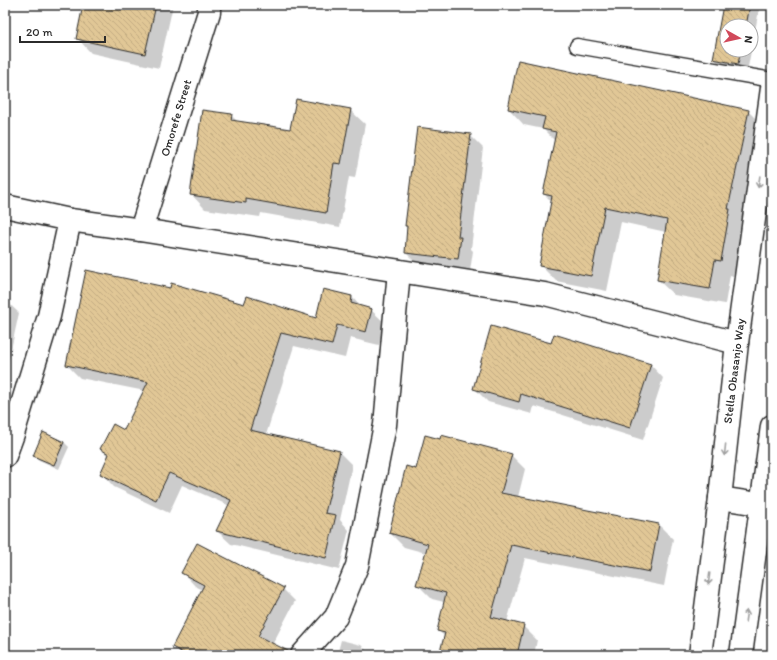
<svg xmlns="http://www.w3.org/2000/svg" width="777" height="660" font-family="Itim,sans-serif">
<defs>
<pattern id="building-back-hatch" width="6" height="6" patternUnits="userSpaceOnUse"><rect width="6" height="6" fill="#e1c796"/><path d="M-1 5l2 2M0 0l6 6M5-1l2 2" fill="none" stroke="#c1ab81"/></pattern>
</defs>
<rect width="100%" height="100%" fill="#fff"/>
<filter id="ink" filterUnits="userSpaceOnUse"><feTurbulence type="fractalNoise" baseFrequency=".025" numOctaves="2"/><feDisplacementMap in="SourceGraphic" scale="8" xChannelSelector="R" yChannelSelector="G"/><feConvolveMatrix kernelMatrix="1 2 1 2 8 2 1 2 1" color-interpolation-filters="sRGB"/></filter>
<g filter="url(#ink)">
<g fill="#0003" fill-rule="evenodd">
<path d="M 84,5 L 173,5 L 159,68 L 91,53 L 77,38 Z"/>
<path d="M 721,5 L 760,5 L 747,72 L 724,68 L 714,59 L 723,8 ZM 727,26 L 751,26 L 751,50 L 727,50 Z"/>
<path d="M 509,109 L 748,111 L 764,127 L 736,277 L 730,275 L 725,304 L 674,295 L 658,280 L 666,232 L 621,222 L 607,291 L 556,281 L 540,265 L 552,202 L 544,194 L 555,141 L 543,129 L 524,125 Z"/>
<path d="M 350,110 L 365,124 L 355,178 L 349,177 L 340,227 L 261,213 L 260,217 L 205,209 L 191,194 L 231,115 L 238,122 L 291,130 Z"/>
<path d="M 470,135 L 483,148 L 471,249 L 473,251 L 470,271 L 419,266 L 406,253 Z"/>
<path d="M 352,297 L 361,307 L 371,310 L 385,323 L 379,345 L 350,338 L 345,358 L 294,346 L 266,435 L 339,452 L 352,465 L 340,520 L 349,530 L 339,570 L 231,544 L 217,531 L 230,506 L 182,485 L 169,513 L 114,487 L 101,473 L 109,457 L 101,449 L 125,431 L 145,391 L 80,378 L 67,365 L 245,305 L 317,320 Z"/>
<path d="M 5,300 L 19,313 L 7,368 L 5,367 Z"/>
<path d="M 552,344 L 650,364 L 663,378 L 643,440 L 534,406 L 532,414 L 488,402 L 475,389 Z"/>
<path d="M 64,442 L 69,447 L 59,469 L 39,460 L 34,455 Z"/>
<path d="M 511,455 L 525,469 L 518,497 L 659,525 L 673,539 L 664,586 L 525,558 L 507,622 L 523,626 L 537,640 L 534,655 L 440,655 L 445,637 L 438,630 L 444,602 L 432,599 L 418,585 L 426,553 L 404,547 L 390,533 L 416,470 Z"/>
<path d="M 183,573 L 283,589 L 295,601 L 271,647 L 277,655 L 182,655 L 174,647 L 203,590 L 195,586 Z"/>
<path d="M 341,640 L 361,645 L 371,655 L 337,655 Z"/>
</g>
<g fill="url(#building-back-hatch)" stroke="#2b2b2b">
<path d="M 83,5 L 156,5 L 145,54 L 76,39 Z"/>
<path d="M 723,5 L 750,5 L 746,26 L 727,26 L 727,50 L 741,50 L 738,64 L 713,59 Z"/>
<path d="M 518,60 L 749,110 L 728,209 L 730,209 L 721,261 L 715,260 L 710,289 L 657,280 L 667,220 L 605,207 L 591,276 L 539,266 L 552,196 L 543,194 L 556,132 L 542,129 L 545,117 L 508,109 Z"/>
<path d="M 296,99 L 351,109 L 341,164 L 334,163 L 326,213 L 246,199 L 246,203 L 190,195 L 202,110 L 232,114 L 231,120 L 290,129 Z"/>
<path d="M 417,127 L 471,134 L 458,237 L 461,237 L 458,259 L 405,253 L 407,226 L 405,226 Z"/>
<path d="M 86,270 L 170,288 L 171,283 L 244,304 L 247,296 L 316,318 L 323,289 L 352,296 L 351,303 L 372,309 L 366,332 L 337,325 L 332,345 L 281,333 L 250,430 L 340,451 L 325,513 L 336,515 L 326,558 L 216,531 L 231,500 L 169,473 L 156,500 L 100,474 L 109,454 L 100,449 L 113,424 L 124,430 L 148,382 L 66,365 Z"/>
<path d="M 491,326 L 551,343 L 554,334 L 651,364 L 630,428 L 521,394 L 519,402 L 473,389 Z"/>
<path d="M 43,432 L 64,442 L 54,465 L 33,456 Z"/>
<path d="M 425,435 L 440,439 L 441,435 L 512,454 L 501,493 L 659,524 L 650,572 L 511,545 L 491,617 L 524,625 L 517,655 L 439,655 L 445,633 L 437,631 L 446,593 L 416,585 L 428,544 L 389,533 L 406,466 L 416,469 Z"/>
<path d="M 197,543 L 284,588 L 258,636 L 290,652 L 290,655 L 187,655 L 172,647 L 204,585 L 181,573 Z"/>
</g>
<g fill="none" stroke-linecap="round" stroke-linejoin="round">
<g stroke="#2b2b2b" stroke-width="17">
<path id="service" d="M 577,46 L 772,80"/>
</g>
<g stroke="#2b2b2b" stroke-width="25">
<g id="minor">
<path d="M 5,206 L 70,220 L 141,230 L 545,294 L 737,343"/>
<path d="M 141,230 L 209,12 L 209,5"/>
<path d="M 5,456 L 13,434 L 49,316 L 70,220"/>
<path d="M 720,498 L 772,506"/>
<path d="M 302,655 L 336,617 L 357,566 L 385,425 L 399,271"/>
</g>
</g>
<g stroke="#2b2b2b" stroke-width="25">
<g id="tertiary">
<path d="M 700,655 L 720,498 L 737,343 L 772,88"/>
<path d="M 741,655 L 772,426"/>
</g>
</g>
<use href="#service" stroke="#fff" stroke-width="14"/>
<use href="#minor" stroke="#fff" stroke-width="22"/>
<use href="#tertiary" stroke="#fff" stroke-width="22"/>
</g>
<defs><path id="oneway-shaft" d="M-6 0H5M1.5-3L5.5 0L1.5 3" fill="none" stroke-width="1.6" stroke-linecap="round" stroke-linejoin="round"/></defs>
<g stroke="#a0a0a0">
<use href="#oneway-shaft" transform="translate(759 182) rotate(98)"/>
<use href="#oneway-shaft" transform="translate(725 450) rotate(96)"/>
<use href="#oneway-shaft" transform="translate(709 579) rotate(97)"/>
<use href="#oneway-shaft" transform="translate(746 616) rotate(-82)"/>
</g>
</g>
<g text-anchor="middle" dominant-baseline="central" stroke-width="3" stroke-linejoin="round" paint-order="stroke">
<g font-size="12" fill="#2b2b2b" stroke="#fff">
<text transform="translate(176 118) rotate(-73)">Omorefe Street</text>
<text transform="translate(734 371) rotate(-83)">Stella Obasanjo Way</text>
</g>
</g>
<rect width="777" height="660" fill="none" stroke="#fff" stroke-width="20"/>
<rect x="10" y="10" width="757" height="640" fill="none" stroke="#2b2b2b" stroke-width="1.5" filter="url(#ink)"/>
<g transform="translate(739 38) rotate(98)"><circle r="19" fill="#ffffff" stroke="#aaaaaa"/>
<path d="M0-3L7 15L0 10L-7 15Z" fill="#d1495b"/>
<text y="-6" font-size="11" font-weight="bold" text-anchor="middle" fill="#2b2b2b">N</text>
</g>
<path d="M20 36v6h85v-6" fill="none" stroke="#2b2b2b" stroke-width="2"/>
<text x="26" y="36" font-size="12" fill="#2b2b2b" stroke="#ffffff" stroke-width="3" paint-order="stroke">20 m</text>
</svg>
